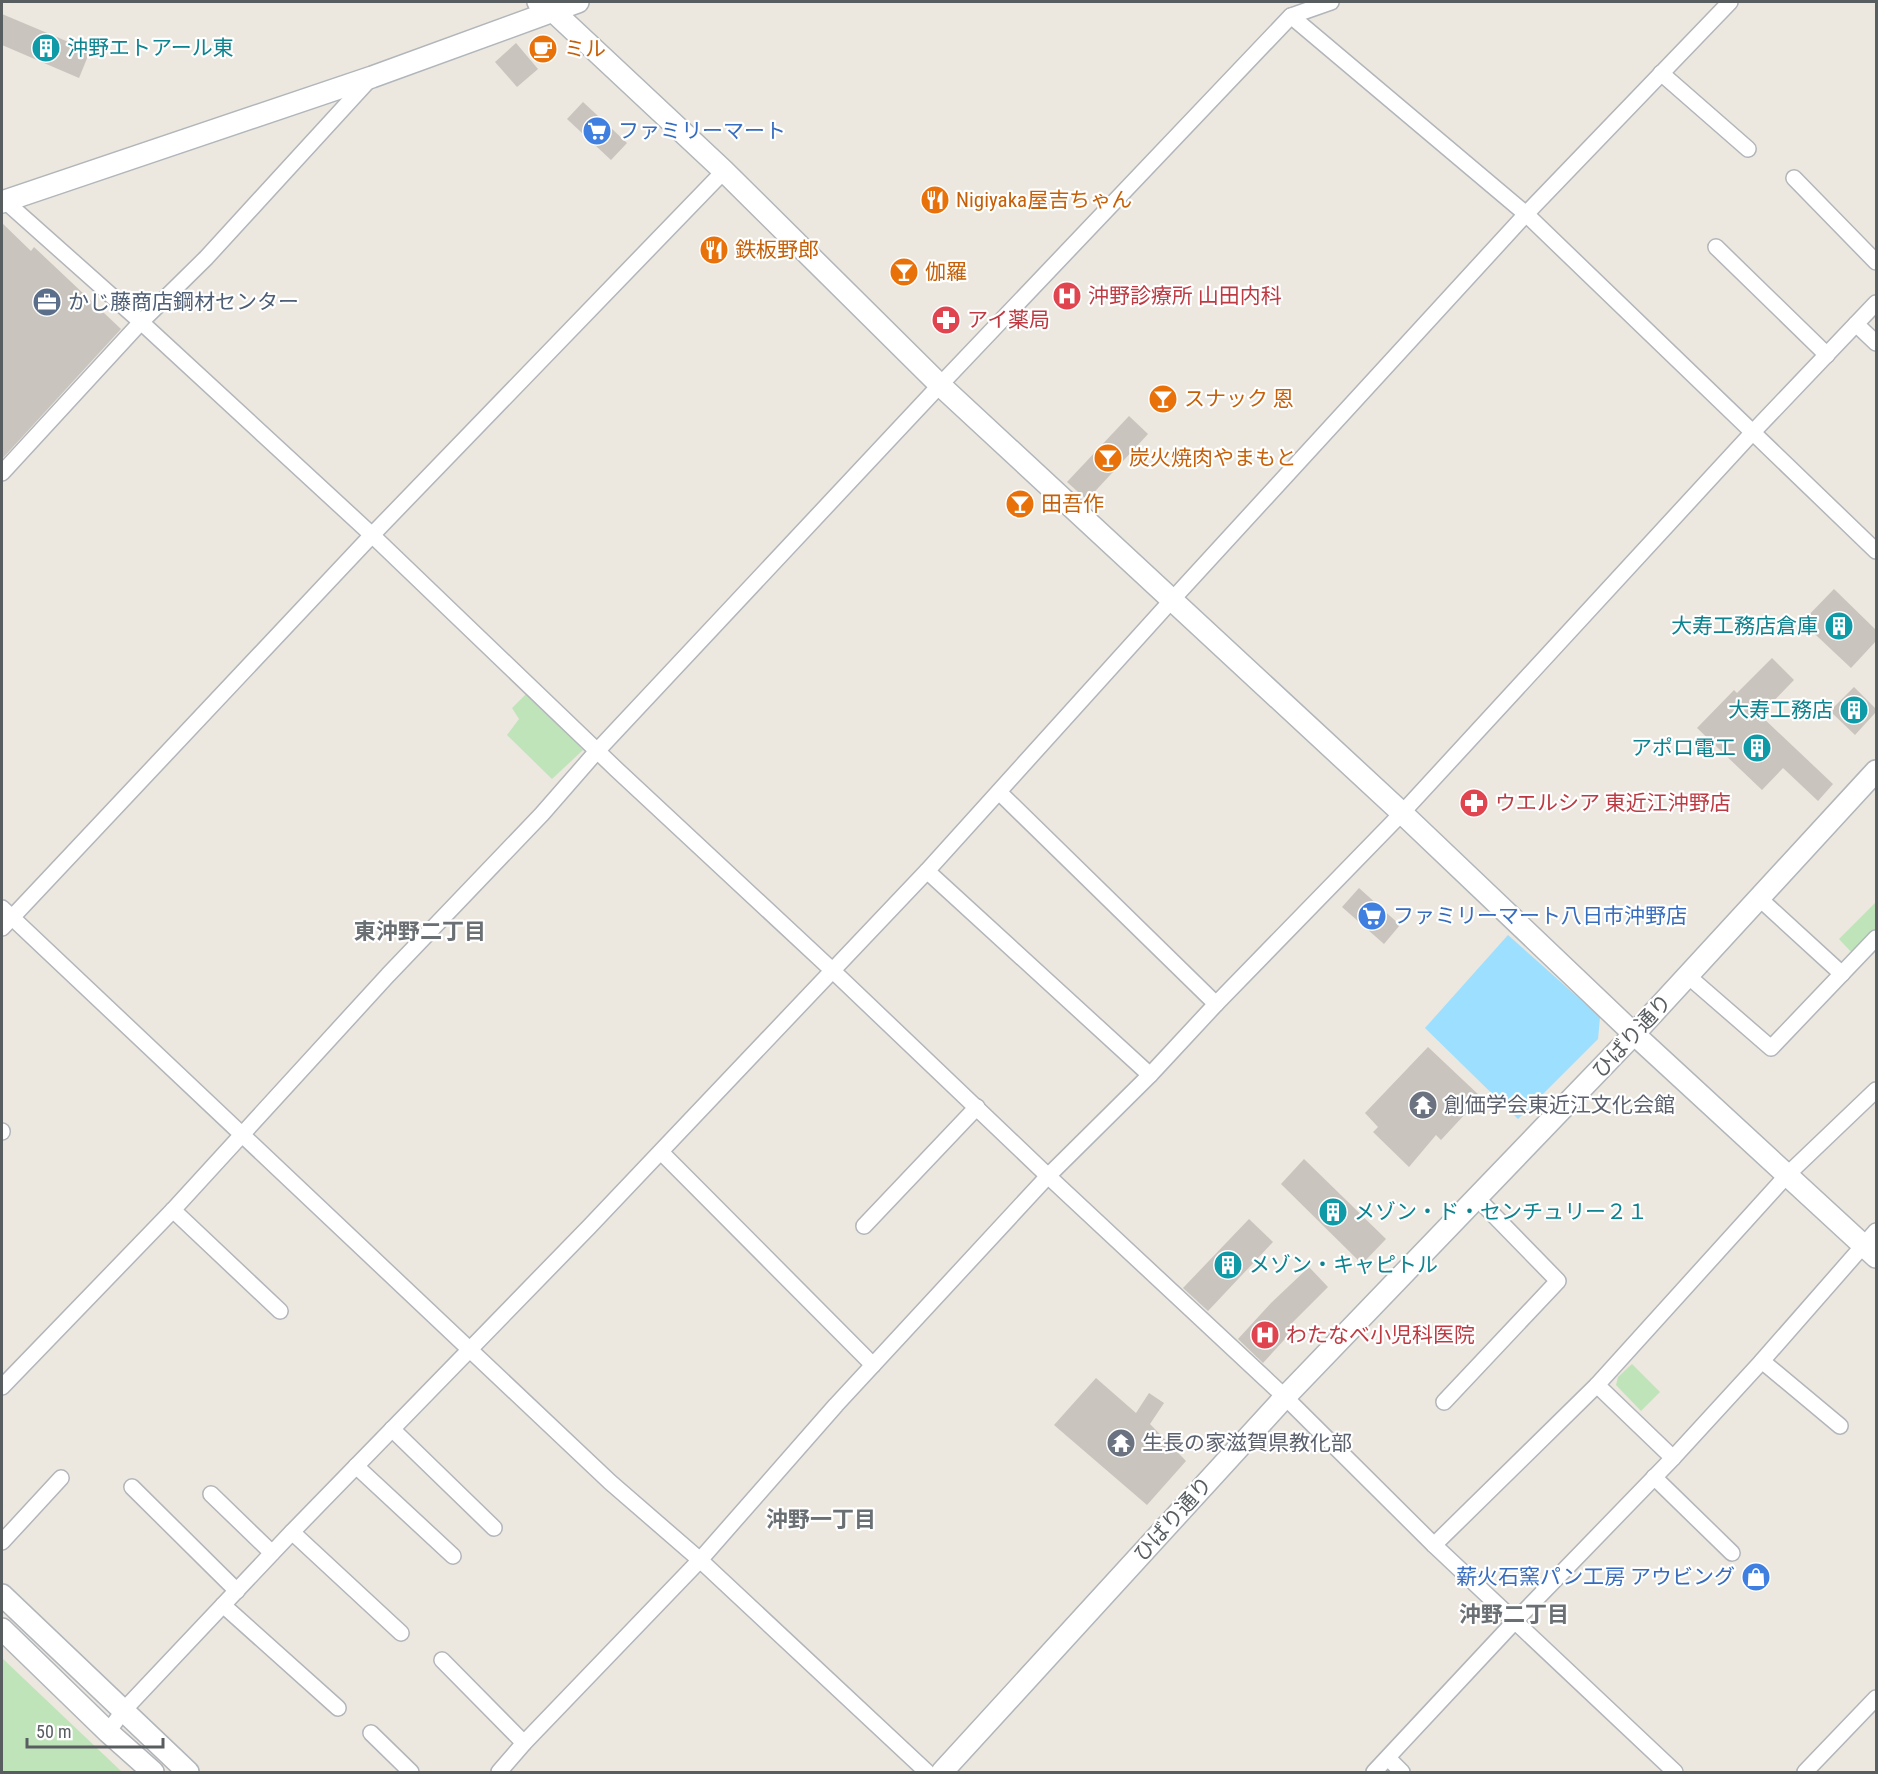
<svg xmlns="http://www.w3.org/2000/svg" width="1878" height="1774" font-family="'Roboto Condensed','Noto Sans JP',sans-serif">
<rect width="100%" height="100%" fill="#ece7df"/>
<g fill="#bfe4ba">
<path d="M 526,694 L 583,750 L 552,779 L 507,735 L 519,719 L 512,708 Z"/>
<path d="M 1876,902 L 1876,933 L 1856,957 L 1839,939 Z"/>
<path d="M 1632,1364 L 1660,1392 L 1641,1411 L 1616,1385 L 1618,1377 Z"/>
<path d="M 2,1658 L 122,1772 L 2,1772 Z"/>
</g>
<path fill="#9cdfff" d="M 1508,935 L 1600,1017 L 1598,1039 L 1518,1119 L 1425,1028 Z"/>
<g fill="#c9c4bd">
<path d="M 2,14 L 90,51 L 79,78 L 2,45 Z"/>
<path d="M 516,43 L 538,69 L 517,87 L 495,62 Z"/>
<path d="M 583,102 L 627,143 L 611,160 L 567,119 Z"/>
<path d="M 2,223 L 31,251 L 34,247 L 121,329 L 2,459 Z"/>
<path d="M 1129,416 L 1148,434 L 1087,500 L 1067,482 Z"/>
<path d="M 1834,589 L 1876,630 L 1876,641 L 1851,668 L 1802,622 Z"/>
<path d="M 1772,658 L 1794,680 L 1760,715 L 1833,784 L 1818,801 L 1783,768 L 1762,790 L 1697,728 L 1734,690 L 1737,693 Z"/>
<path d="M 1854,687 L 1876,709 L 1876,712 L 1855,735 L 1830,711 Z"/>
<path d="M 1359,888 L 1400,925 L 1384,944 L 1342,907 Z"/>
<path d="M 1428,1047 L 1481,1097 L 1441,1140 L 1436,1135 L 1409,1167 L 1373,1132 L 1378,1127 L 1365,1113 Z"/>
<path d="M 1304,1159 L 1386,1239 L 1362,1264 L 1281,1184 Z"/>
<path d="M 1249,1219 L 1273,1242 L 1208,1311 L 1183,1288 Z"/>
<path d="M 1309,1267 L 1328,1287 L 1292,1323 L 1296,1327 L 1263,1363 L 1238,1339 L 1271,1303 Z"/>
<path d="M 1096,1378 L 1136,1413 L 1149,1393 L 1164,1403 L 1150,1424 L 1186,1461 L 1147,1505 L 1054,1425 Z"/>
</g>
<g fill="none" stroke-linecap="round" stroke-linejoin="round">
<g stroke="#b2b6ba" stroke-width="18">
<g id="street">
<path d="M 1291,16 L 1526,214 L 1876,551"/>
<path d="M 1661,73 L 1748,149"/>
<path d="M 1794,178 L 1876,262"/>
<path d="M 5,201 L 141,322 L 372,535 L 616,769 L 832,970 L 1048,1176 L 1285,1397 L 1434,1545 L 1675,1772"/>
<path d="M 1716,247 L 1827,355"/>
<path d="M 1856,324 L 1876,343"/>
<path d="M 2,473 L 141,322 L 206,258 L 370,79"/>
<path d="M 999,792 L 1216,1004"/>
<path d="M 927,871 L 1150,1075"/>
<path d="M 1760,899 L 1842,974"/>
<path d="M 2,908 L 610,1482 L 700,1560 L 927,1772"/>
<path d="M 2,928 L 372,535 L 724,171"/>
<path d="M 1688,976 L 1771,1048 L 1876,938"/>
<path d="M 2,1131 L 2,1132"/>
<path d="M 661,1152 L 873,1365"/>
<path d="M 173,1210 L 280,1311"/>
<path d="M 864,1226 L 977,1107"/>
<path d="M 1762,1361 L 1840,1426"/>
<path d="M 1597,1385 L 1673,1458"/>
<path d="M 2,1387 L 173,1210 L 388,975 L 542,814 L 597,751 L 940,385 L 1291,16 L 1331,2"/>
<path d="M 1444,1402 L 1558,1281 L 1477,1198"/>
<path d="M 392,1429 L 494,1528"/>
<path d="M 356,1466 L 453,1556"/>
<path d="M 1654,1477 L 1732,1553"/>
<path d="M 132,1487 L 237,1591"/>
<path d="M 211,1494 L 272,1553"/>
<path d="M 292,1532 L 401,1633"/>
<path d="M 2,1542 L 61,1478"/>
<path d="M 1434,1545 L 1597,1385 L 1788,1174 L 1876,1090"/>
<path d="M 223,1605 L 338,1708"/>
<path d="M 442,1660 L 524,1743"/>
<path d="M 108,1732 L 123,1711 L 292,1532 L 589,1227 L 927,871 L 1171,601 L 1526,214 L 1730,2"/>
<path d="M 371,1733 L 411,1772"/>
<path d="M 1388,1758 L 1402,1772"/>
<path d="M 499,1772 L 524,1743 L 700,1560 L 836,1405 L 1048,1176 L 1150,1075 L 1216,1004 L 1402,813 L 1753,432 L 1876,303"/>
<path d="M 1374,1772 L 1516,1620 L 1673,1458 L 1762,1361 L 1876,1231"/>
<path d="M 1805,1772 L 1876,1698"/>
</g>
</g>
<g stroke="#b1b6ba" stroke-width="24">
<g id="secondary">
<path d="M 538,2 L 553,11 L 724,171 L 940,385 L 1402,813 L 1634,1034 L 1876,1257"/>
<path d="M 2,202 L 372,77 L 578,2"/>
<path d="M 2,1595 L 188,1772"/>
<path d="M 2,1629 L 108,1732 L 153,1772"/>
<path d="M 942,1772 L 1285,1397 L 1634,1034 L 1876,771"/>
</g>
</g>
<use href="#street" stroke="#fff" stroke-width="15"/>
<use href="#secondary" stroke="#fff" stroke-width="21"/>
</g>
<defs>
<g id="building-disc" transform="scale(1.5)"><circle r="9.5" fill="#0f9aa8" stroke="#fff"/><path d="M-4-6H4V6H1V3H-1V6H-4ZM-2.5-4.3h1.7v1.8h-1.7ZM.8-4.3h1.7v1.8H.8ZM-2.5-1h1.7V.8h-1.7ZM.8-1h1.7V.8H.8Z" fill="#fff"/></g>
<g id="cafe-disc" transform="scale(1.5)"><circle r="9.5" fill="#e8710a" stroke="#fff"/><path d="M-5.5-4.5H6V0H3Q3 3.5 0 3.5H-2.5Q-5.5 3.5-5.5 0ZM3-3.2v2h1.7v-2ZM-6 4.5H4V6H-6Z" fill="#fff"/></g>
<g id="supermarket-disc" transform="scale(1.5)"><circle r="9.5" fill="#3f7fe0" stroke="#fff"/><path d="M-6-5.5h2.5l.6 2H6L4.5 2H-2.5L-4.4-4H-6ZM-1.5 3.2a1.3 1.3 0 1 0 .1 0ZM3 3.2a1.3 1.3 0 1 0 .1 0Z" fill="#fff"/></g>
<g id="restaurant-disc" transform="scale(1.5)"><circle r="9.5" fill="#e8710a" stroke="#fff"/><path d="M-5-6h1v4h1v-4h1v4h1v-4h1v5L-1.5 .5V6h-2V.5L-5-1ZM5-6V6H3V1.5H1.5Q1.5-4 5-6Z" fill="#fff"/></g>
<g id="bar-disc" transform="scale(1.5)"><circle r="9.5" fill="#e8710a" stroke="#fff"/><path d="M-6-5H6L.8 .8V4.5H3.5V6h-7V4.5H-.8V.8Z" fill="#fff"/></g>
<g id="hospital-disc" transform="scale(1.5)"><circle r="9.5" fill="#e0444e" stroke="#fff"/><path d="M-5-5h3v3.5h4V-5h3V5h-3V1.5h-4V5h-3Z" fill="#fff"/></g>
<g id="office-disc" transform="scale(1.5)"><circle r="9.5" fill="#5c6f8a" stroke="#fff"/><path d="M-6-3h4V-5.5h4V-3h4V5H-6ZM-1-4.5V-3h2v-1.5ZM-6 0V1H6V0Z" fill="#fff"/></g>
<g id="pharmacy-disc" transform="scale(1.5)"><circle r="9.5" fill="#e0444e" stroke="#fff"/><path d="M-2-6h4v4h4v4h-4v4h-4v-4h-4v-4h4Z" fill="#fff"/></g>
<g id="temple-disc" transform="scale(1.5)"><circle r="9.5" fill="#6b7280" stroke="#fff"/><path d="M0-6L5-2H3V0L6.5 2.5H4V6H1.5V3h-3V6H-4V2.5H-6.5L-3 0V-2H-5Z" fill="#fff"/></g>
<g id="shop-disc" transform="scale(1.5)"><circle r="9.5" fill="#3f7fe0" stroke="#fff"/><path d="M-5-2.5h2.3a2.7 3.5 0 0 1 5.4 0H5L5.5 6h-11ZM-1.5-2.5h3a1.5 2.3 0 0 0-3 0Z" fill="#fff"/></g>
</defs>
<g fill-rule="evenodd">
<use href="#building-disc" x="46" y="48"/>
<use href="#cafe-disc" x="543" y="49"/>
<use href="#supermarket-disc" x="597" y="131"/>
<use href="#restaurant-disc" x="935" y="200"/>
<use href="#restaurant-disc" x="714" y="250"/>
<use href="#bar-disc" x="904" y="272"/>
<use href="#hospital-disc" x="1067" y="296"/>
<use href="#office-disc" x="47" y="302"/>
<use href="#pharmacy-disc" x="946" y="320"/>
<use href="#bar-disc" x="1163" y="399"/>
<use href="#bar-disc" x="1108" y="458"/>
<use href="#bar-disc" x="1020" y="504"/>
<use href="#building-disc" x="1839" y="626"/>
<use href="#building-disc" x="1854" y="710"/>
<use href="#building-disc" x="1757" y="748"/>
<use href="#pharmacy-disc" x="1474" y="803"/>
<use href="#supermarket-disc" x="1372" y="916"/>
<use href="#temple-disc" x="1423" y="1105"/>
<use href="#building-disc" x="1333" y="1212"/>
<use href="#building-disc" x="1228" y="1265"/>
<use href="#hospital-disc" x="1265" y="1335"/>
<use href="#temple-disc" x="1121" y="1443"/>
<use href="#shop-disc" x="1756" y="1577"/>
</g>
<g text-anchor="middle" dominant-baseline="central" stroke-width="4.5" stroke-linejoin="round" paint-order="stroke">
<g font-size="21" fill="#0d838f" stroke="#fff" text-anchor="start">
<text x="67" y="48">沖野エトアール東</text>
<text x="1818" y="626" text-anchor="end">大寿工務店倉庫</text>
<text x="1833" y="710" text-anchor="end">大寿工務店</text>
<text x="1736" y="748" text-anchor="end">アポロ電工</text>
<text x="1354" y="1212">メゾン・ド・センチュリー２１</text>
<text x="1249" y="1265">メゾン・キャピトル</text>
</g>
<g font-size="21" fill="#c56008" stroke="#fff" text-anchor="start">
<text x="564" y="49">ミル</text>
<text x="956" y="200">Nigiyaka屋吉ちゃん</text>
<text x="735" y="250">鉄板野郎</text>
<text x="925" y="272">伽羅</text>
<text x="1184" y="399">スナック 恩</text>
<text x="1129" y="458">炭火焼肉やまもと</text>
<text x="1041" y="504">田吾作</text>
</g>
<g font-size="21" fill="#366cbe" stroke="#fff" text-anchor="start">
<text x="618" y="131">ファミリーマート</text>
<text x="1393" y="916">ファミリーマート八日市沖野店</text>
<text x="1735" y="1577" text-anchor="end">薪火石窯パン工房 アウビング</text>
</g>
<g font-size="21" fill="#be3a42" stroke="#fff" text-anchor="start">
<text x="1088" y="296">沖野診療所 山田内科</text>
<text x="967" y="320">アイ薬局</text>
<text x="1495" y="803">ウエルシア 東近江沖野店</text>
<text x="1286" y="1335">わたなべ小児科医院</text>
</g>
<g font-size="21" fill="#4e5e75" stroke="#fff" text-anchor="start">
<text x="68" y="302">かじ藤商店鋼材センター</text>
</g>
<g font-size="21" fill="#585d60" stroke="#fff">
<text transform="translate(1632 1036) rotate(-47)">ひばり通り</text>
<text transform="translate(1173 1519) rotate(-48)">ひばり通り</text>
</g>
<g font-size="21" fill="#5b616d" stroke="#fff" text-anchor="start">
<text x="1444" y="1105">創価学会東近江文化会館</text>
<text x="1142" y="1443">生長の家滋賀県教化部</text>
</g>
<g font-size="22" font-weight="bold" fill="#696f72" stroke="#fff">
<text x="420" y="931">東沖野二丁目</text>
<text x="821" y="1519">沖野一丁目</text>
<text x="1514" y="1614">沖野二丁目</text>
</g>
</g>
<rect width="1878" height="1774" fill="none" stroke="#585d60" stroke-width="6"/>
<path d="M27 1738v9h136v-9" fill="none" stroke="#585d60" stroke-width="3"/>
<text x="36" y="1738" font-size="18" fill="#585d60" stroke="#ffffff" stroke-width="4.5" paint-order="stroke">50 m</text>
</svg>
